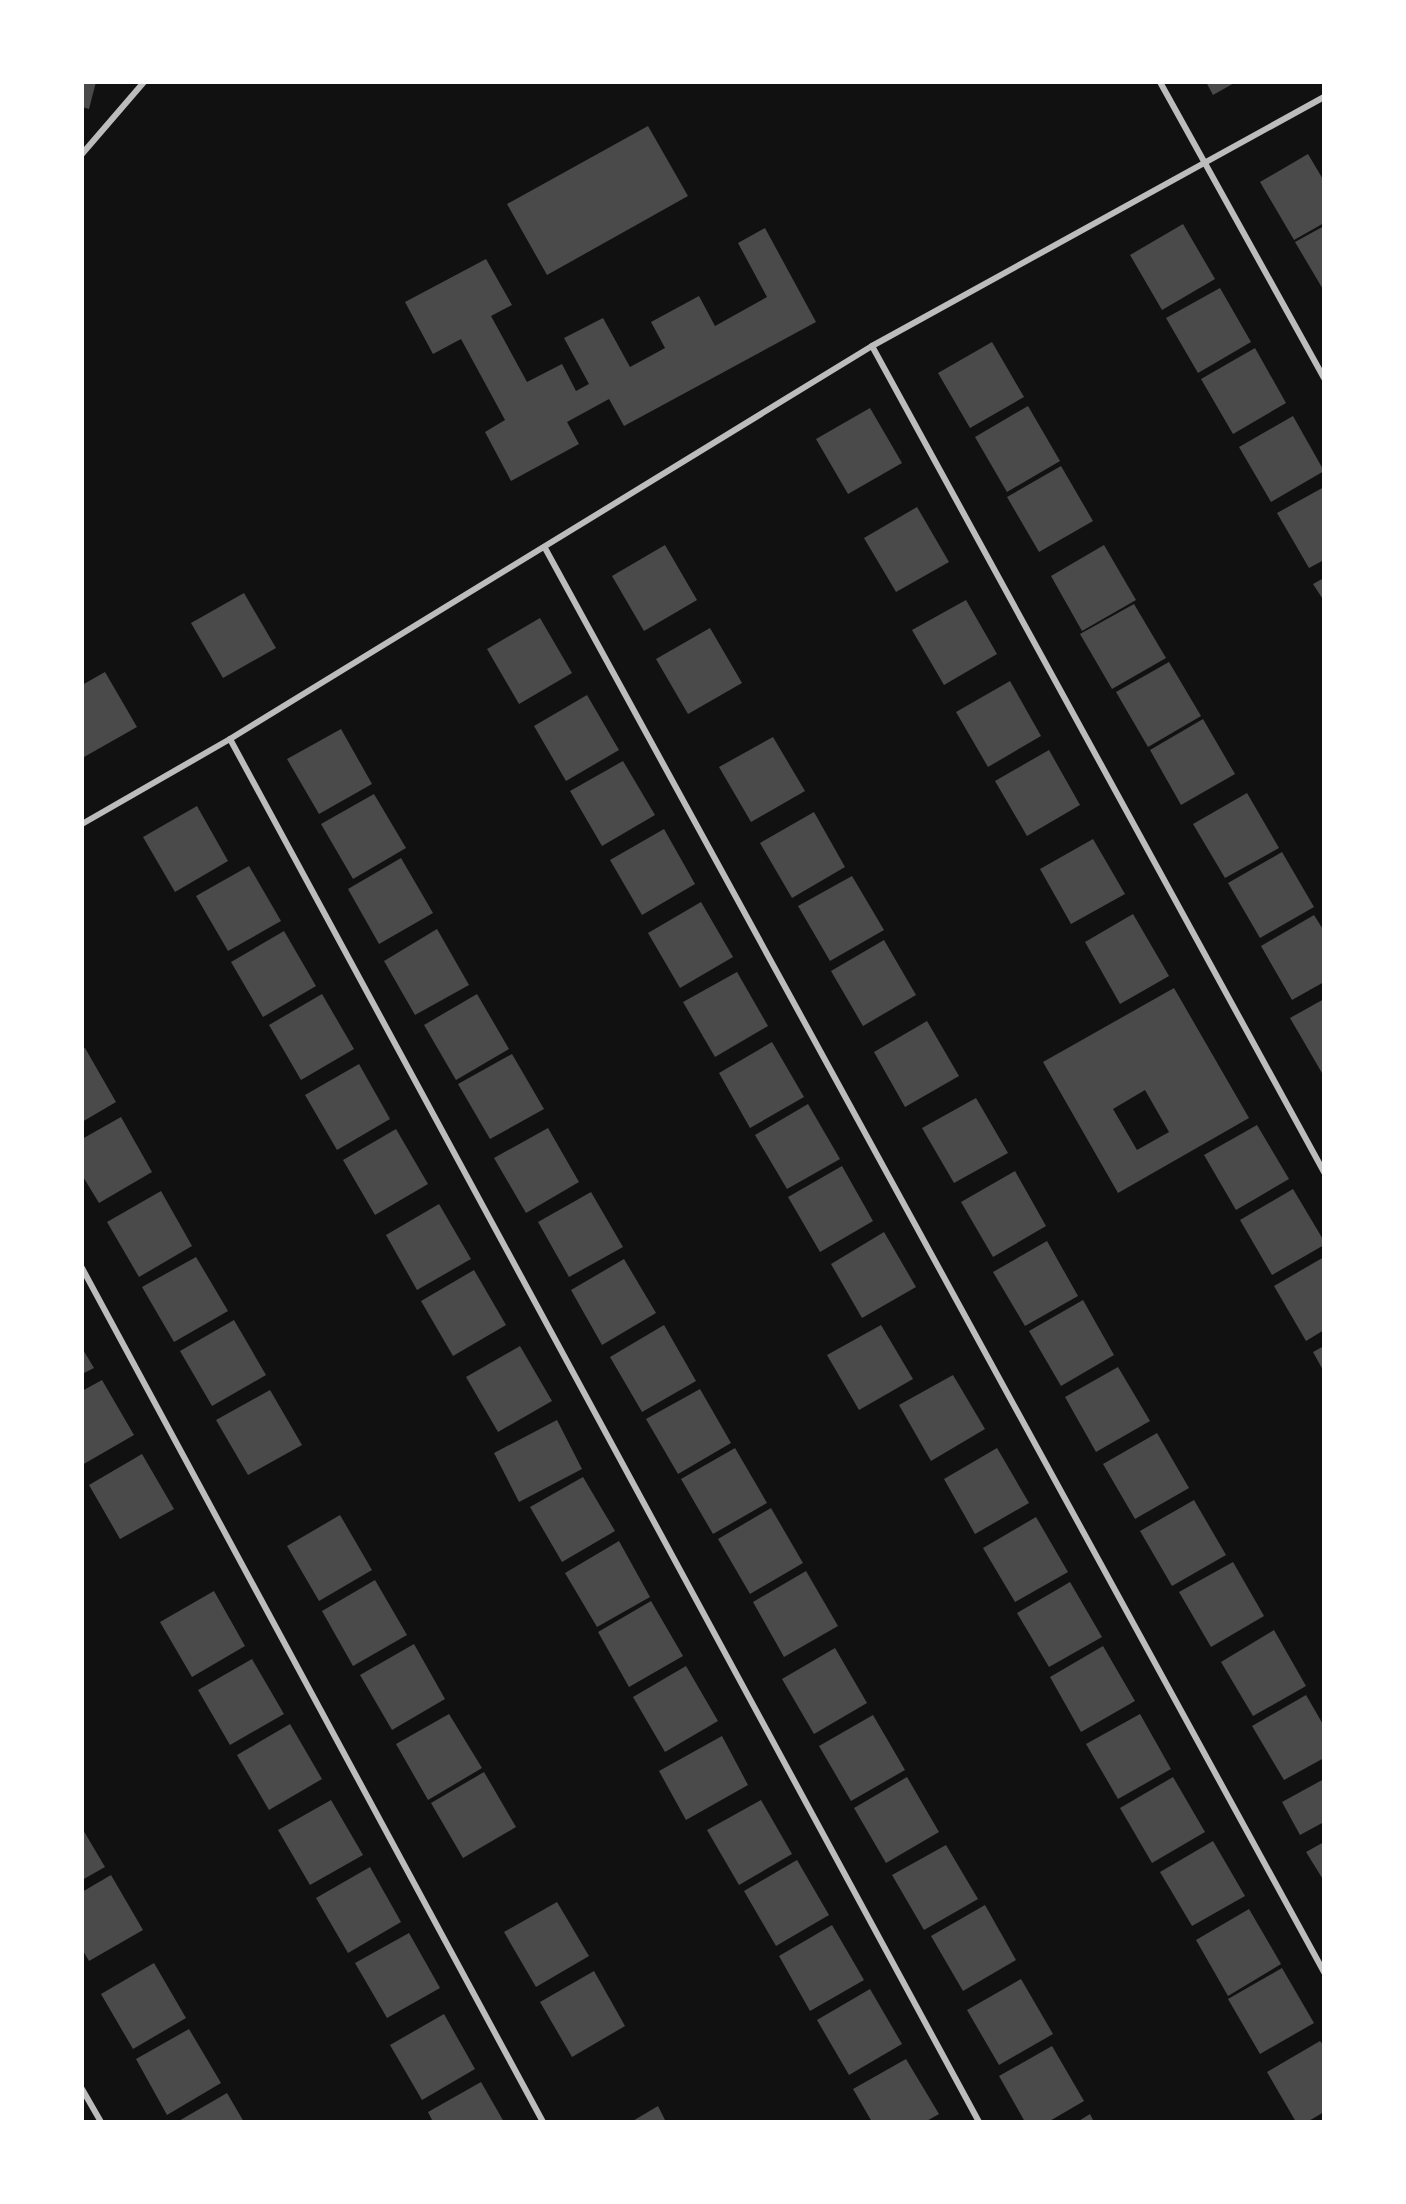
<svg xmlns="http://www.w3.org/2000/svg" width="1406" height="2204" font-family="Arial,sans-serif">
<rect width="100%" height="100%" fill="#111"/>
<g fill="#4a4a4a" fill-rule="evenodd">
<path d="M 82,82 L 96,82 L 89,109 L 82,107 Z"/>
<path d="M 1206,82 L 1236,82 L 1213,95 Z"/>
<path d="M 648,126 L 688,196 L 547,275 L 507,204 Z"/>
<path d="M 1308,154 L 1324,181 L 1324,223 L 1294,240 L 1260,182 Z"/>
<path d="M 1183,224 L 1215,279 L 1162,310 L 1130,255 Z"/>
<path d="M 1324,226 L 1324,291 L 1295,242 Z"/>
<path d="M 765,228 L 816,322 L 624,426 L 609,399 L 567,422 L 579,444 L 511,481 L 485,432 L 505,420 L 461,339 L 433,354 L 405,302 L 486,259 L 512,305 L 491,316 L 527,382 L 562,364 L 576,391 L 589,384 L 564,338 L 603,318 L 630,367 L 665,348 L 651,322 L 699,296 L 715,326 L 767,297 L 738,243 Z"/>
<path d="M 1220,288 L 1251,342 L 1198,373 L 1166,318 Z"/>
<path d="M 992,342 L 1024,397 L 970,428 L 938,373 Z"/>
<path d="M 1255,348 L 1286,403 L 1233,434 L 1201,379 Z"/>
<path d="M 1028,406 L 1060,461 L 1007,492 L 975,437 Z"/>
<path d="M 870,408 L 902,463 L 848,494 L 816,439 Z"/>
<path d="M 1293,416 L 1324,471 L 1271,502 L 1239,447 Z"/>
<path d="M 1061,466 L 1093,521 L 1039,552 L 1007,497 Z"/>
<path d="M 1324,487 L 1324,560 L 1309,568 L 1277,513 Z"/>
<path d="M 917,507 L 949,562 L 896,592 L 864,538 Z"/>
<path d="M 665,545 L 697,600 L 644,631 L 612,576 Z"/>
<path d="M 1104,545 L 1136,600 L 1082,631 L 1051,576 Z"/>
<path d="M 1324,578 L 1324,601 L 1313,584 Z"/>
<path d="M 244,593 L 276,648 L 223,678 L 191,623 Z"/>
<path d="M 966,600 L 997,654 L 944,685 L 912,630 Z"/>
<path d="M 1134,604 L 1166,658 L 1112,689 L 1080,634 Z"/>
<path d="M 540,618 L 572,673 L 519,704 L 487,649 Z"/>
<path d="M 710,628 L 742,683 L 688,714 L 656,659 Z"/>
<path d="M 1169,662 L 1201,716 L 1148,747 L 1116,692 Z"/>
<path d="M 105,672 L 137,727 L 84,757 L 82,685 Z"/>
<path d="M 1010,681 L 1041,736 L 988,767 L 956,712 Z"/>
<path d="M 587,695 L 619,750 L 566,781 L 534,726 Z"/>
<path d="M 1203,719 L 1235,774 L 1181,805 L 1150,750 Z"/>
<path d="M 341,729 L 372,784 L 319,814 L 287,759 Z"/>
<path d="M 773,737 L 805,791 L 751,822 L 719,767 Z"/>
<path d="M 1049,750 L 1080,805 L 1027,836 L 995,781 Z"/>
<path d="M 623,761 L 655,815 L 602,846 L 570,791 Z"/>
<path d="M 1247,793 L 1279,848 L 1225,878 L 1193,824 Z"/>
<path d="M 374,794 L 406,848 L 353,879 L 321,824 Z"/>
<path d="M 197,806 L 228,861 L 175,892 L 143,837 Z"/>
<path d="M 814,812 L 845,867 L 792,898 L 760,843 Z"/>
<path d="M 664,829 L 695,884 L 642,915 L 610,860 Z"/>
<path d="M 1093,839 L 1125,894 L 1071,924 L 1040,869 Z"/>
<path d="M 1282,852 L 1314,907 L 1260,938 L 1228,883 Z"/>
<path d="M 401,858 L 433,913 L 379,944 L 348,889 Z"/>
<path d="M 249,866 L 281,921 L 228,951 L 196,896 Z"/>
<path d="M 852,876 L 884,930 L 830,961 L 798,906 Z"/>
<path d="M 701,902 L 733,957 L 680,988 L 648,933 Z"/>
<path d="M 1133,914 L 1169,976 L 1120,1004 L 1085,942 Z"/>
<path d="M 1314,915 L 1324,931 L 1324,982 L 1292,1000 L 1261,946 Z"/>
<path d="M 437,929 L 469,985 L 415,1015 L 384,961 Z"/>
<path d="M 284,931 L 316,986 L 263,1017 L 231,962 Z"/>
<path d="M 884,940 L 916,995 L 863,1026 L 831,971 Z"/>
<path d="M 737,972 L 768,1026 L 715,1057 L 683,1002 Z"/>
<path d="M 1174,988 L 1249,1118 L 1118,1193 L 1043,1062 ZM 1145,1090 L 1169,1132 L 1137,1150 L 1113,1109 Z"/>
<path d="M 322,994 L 354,1049 L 301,1080 L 269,1025 Z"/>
<path d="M 477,994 L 509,1049 L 456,1080 L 424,1025 Z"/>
<path d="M 1324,999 L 1324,1072 L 1322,1073 L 1290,1018 Z"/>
<path d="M 927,1021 L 959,1076 L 905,1107 L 874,1052 Z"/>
<path d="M 772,1042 L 804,1097 L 750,1128 L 719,1073 Z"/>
<path d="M 85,1048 L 116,1102 L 82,1122 L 82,1049 Z"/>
<path d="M 512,1054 L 544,1109 L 490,1139 L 458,1084 Z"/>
<path d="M 359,1064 L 390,1119 L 337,1150 L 305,1095 Z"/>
<path d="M 976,1098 L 1008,1153 L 954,1183 L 922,1128 Z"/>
<path d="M 808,1104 L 840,1159 L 787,1189 L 755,1135 Z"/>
<path d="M 121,1117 L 152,1172 L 99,1203 L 82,1175 L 82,1139 Z"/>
<path d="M 1257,1125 L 1289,1179 L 1236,1210 L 1204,1155 Z"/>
<path d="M 548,1128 L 579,1182 L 526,1213 L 494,1158 Z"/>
<path d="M 396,1129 L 428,1184 L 375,1215 L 343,1160 Z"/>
<path d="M 842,1166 L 873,1221 L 820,1252 L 788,1197 Z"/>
<path d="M 1015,1171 L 1046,1226 L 993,1257 L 961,1202 Z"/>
<path d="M 1293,1189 L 1324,1241 L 1324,1245 L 1272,1275 L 1240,1220 Z"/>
<path d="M 161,1191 L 192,1246 L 139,1277 L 107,1222 Z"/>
<path d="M 591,1192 L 623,1247 L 569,1277 L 538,1222 Z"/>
<path d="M 439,1204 L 471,1259 L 417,1290 L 386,1235 Z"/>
<path d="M 884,1232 L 916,1287 L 862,1318 L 831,1264 Z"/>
<path d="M 1047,1241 L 1078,1296 L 1025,1326 L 993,1272 Z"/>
<path d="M 196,1257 L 228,1311 L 174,1342 L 142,1287 Z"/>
<path d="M 1324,1257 L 1324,1330 L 1306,1341 L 1274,1286 Z"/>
<path d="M 624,1259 L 656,1313 L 602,1345 L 571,1290 Z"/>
<path d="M 474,1270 L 506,1325 L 453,1356 L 421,1301 Z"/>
<path d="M 1083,1300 L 1114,1355 L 1061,1386 L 1029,1331 Z"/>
<path d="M 234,1320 L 266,1375 L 212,1406 L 180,1351 Z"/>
<path d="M 664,1325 L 696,1381 L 642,1412 L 610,1357 Z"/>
<path d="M 881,1325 L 913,1379 L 859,1410 L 827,1355 Z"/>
<path d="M 520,1346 L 552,1401 L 498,1432 L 466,1377 Z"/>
<path d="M 1324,1346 L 1324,1372 L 1313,1352 Z"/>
<path d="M 82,1348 L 94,1368 L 82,1374 Z"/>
<path d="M 1118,1367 L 1150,1421 L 1096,1452 L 1065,1397 Z"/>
<path d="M 953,1375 L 985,1429 L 931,1461 L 899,1405 Z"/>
<path d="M 102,1380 L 134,1435 L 82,1465 L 82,1391 Z"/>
<path d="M 700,1389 L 731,1443 L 678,1474 L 646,1419 Z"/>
<path d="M 270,1390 L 302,1445 L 248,1475 L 216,1420 Z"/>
<path d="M 557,1420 L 582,1469 L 519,1502 L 494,1453 Z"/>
<path d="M 1157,1433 L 1189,1488 L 1135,1519 L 1103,1464 Z"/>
<path d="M 735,1448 L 767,1503 L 713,1534 L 681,1479 Z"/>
<path d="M 997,1448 L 1029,1503 L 975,1534 L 944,1479 Z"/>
<path d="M 142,1454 L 174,1509 L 120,1539 L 89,1485 Z"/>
<path d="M 583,1477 L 615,1531 L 562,1562 L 530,1507 Z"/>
<path d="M 1194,1500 L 1226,1555 L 1172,1586 L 1140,1531 Z"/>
<path d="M 771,1508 L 803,1563 L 750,1594 L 718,1539 Z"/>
<path d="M 340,1515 L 372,1570 L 319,1601 L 287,1546 Z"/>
<path d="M 1036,1517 L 1068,1572 L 1015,1602 L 983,1548 Z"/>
<path d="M 619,1541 L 650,1597 L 597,1627 L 565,1573 Z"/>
<path d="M 1233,1562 L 1264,1616 L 1211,1647 L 1179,1592 Z"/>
<path d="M 806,1571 L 838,1626 L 784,1657 L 753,1602 Z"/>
<path d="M 375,1580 L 407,1635 L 353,1666 L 322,1611 Z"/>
<path d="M 1070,1582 L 1102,1637 L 1049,1667 L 1017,1613 Z"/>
<path d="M 214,1591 L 245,1646 L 192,1677 L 160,1622 Z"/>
<path d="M 651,1601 L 683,1656 L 629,1687 L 598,1632 Z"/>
<path d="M 1274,1630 L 1306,1686 L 1253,1716 L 1221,1662 Z"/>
<path d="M 414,1644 L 445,1699 L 392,1730 L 360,1675 Z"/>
<path d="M 1103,1646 L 1135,1701 L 1081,1732 L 1050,1677 Z"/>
<path d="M 835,1648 L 867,1703 L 814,1734 L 782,1679 Z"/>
<path d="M 252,1659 L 284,1714 L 230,1745 L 198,1690 Z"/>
<path d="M 686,1666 L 718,1721 L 665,1752 L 633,1697 Z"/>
<path d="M 1306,1695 L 1324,1726 L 1324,1758 L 1284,1780 L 1252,1726 Z"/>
<path d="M 449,1714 L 482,1768 L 428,1800 L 396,1744 Z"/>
<path d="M 1140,1714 L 1171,1769 L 1118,1799 L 1086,1744 Z"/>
<path d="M 873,1715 L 905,1770 L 851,1801 L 819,1746 Z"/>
<path d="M 290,1724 L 322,1779 L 269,1810 L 237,1755 Z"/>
<path d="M 722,1736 L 748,1785 L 686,1820 L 659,1771 Z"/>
<path d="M 484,1772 L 516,1827 L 463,1858 L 431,1803 Z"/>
<path d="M 907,1777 L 939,1832 L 886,1863 L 854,1808 Z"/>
<path d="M 1173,1777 L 1205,1832 L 1152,1863 L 1120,1808 Z"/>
<path d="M 1324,1779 L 1324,1822 L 1300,1835 L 1282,1802 Z"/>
<path d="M 331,1800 L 363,1855 L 310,1885 L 278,1830 Z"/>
<path d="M 761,1800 L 792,1854 L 739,1885 L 707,1830 Z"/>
<path d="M 82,1828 L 105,1867 L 82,1880 Z"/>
<path d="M 1213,1841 L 1245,1896 L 1192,1926 L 1160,1872 Z"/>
<path d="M 1324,1842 L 1324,1881 L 1306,1852 Z"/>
<path d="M 946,1845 L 978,1899 L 924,1930 L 892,1875 Z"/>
<path d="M 797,1860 L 829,1915 L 776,1946 L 744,1891 Z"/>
<path d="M 370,1867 L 401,1922 L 348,1953 L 316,1898 Z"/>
<path d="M 111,1875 L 143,1930 L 89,1961 L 82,1949 L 82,1892 Z"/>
<path d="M 557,1902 L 589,1956 L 536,1987 L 504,1932 Z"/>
<path d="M 985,1905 L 1016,1960 L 963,1991 L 931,1936 Z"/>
<path d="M 1249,1909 L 1281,1964 L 1228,1996 L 1196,1940 Z"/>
<path d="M 832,1925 L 864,1980 L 810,2011 L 779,1956 Z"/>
<path d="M 409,1933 L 440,1988 L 387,2018 L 355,1963 Z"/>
<path d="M 154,1963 L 186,2018 L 133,2049 L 101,1994 Z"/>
<path d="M 1282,1968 L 1314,2023 L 1260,2054 L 1228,1999 Z"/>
<path d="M 594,1971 L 625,2026 L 572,2057 L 540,2002 Z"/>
<path d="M 1021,1979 L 1053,2034 L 999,2065 L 967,2010 Z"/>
<path d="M 870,1989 L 902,2044 L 849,2075 L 817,2020 Z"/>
<path d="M 444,2014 L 475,2069 L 422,2100 L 390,2045 Z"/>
<path d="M 189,2029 L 221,2083 L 167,2115 L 136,2059 Z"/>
<path d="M 1320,2041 L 1324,2046 L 1324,2112 L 1307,2122 L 1296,2122 L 1267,2072 Z"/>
<path d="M 1052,2046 L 1084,2101 L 1048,2122 L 1025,2122 L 999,2076 Z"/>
<path d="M 906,2059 L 939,2114 L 925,2122 L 872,2122 L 853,2089 Z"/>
<path d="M 481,2082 L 504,2122 L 433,2122 L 428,2112 Z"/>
<path d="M 227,2093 L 244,2122 L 177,2122 Z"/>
<path d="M 658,2106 L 666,2122 L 631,2122 Z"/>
<path d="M 1090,2114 L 1094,2122 L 1077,2122 Z"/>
</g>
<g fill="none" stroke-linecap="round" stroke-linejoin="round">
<g stroke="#bcbcbc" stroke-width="6">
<path d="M 1160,82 L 1324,378"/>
<path d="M 82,154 L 144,82"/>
<path d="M 872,346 L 1324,1172"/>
<path d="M 545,548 L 1324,1972"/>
<path d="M 230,739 L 979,2122"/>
<path d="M 82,824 L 230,739 L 872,346 L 1324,97"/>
<path d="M 82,1268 L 543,2122"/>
<path d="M 82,2089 L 101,2122"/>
</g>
</g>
<rect width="1406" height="2204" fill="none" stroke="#ffffff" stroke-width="168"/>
</svg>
